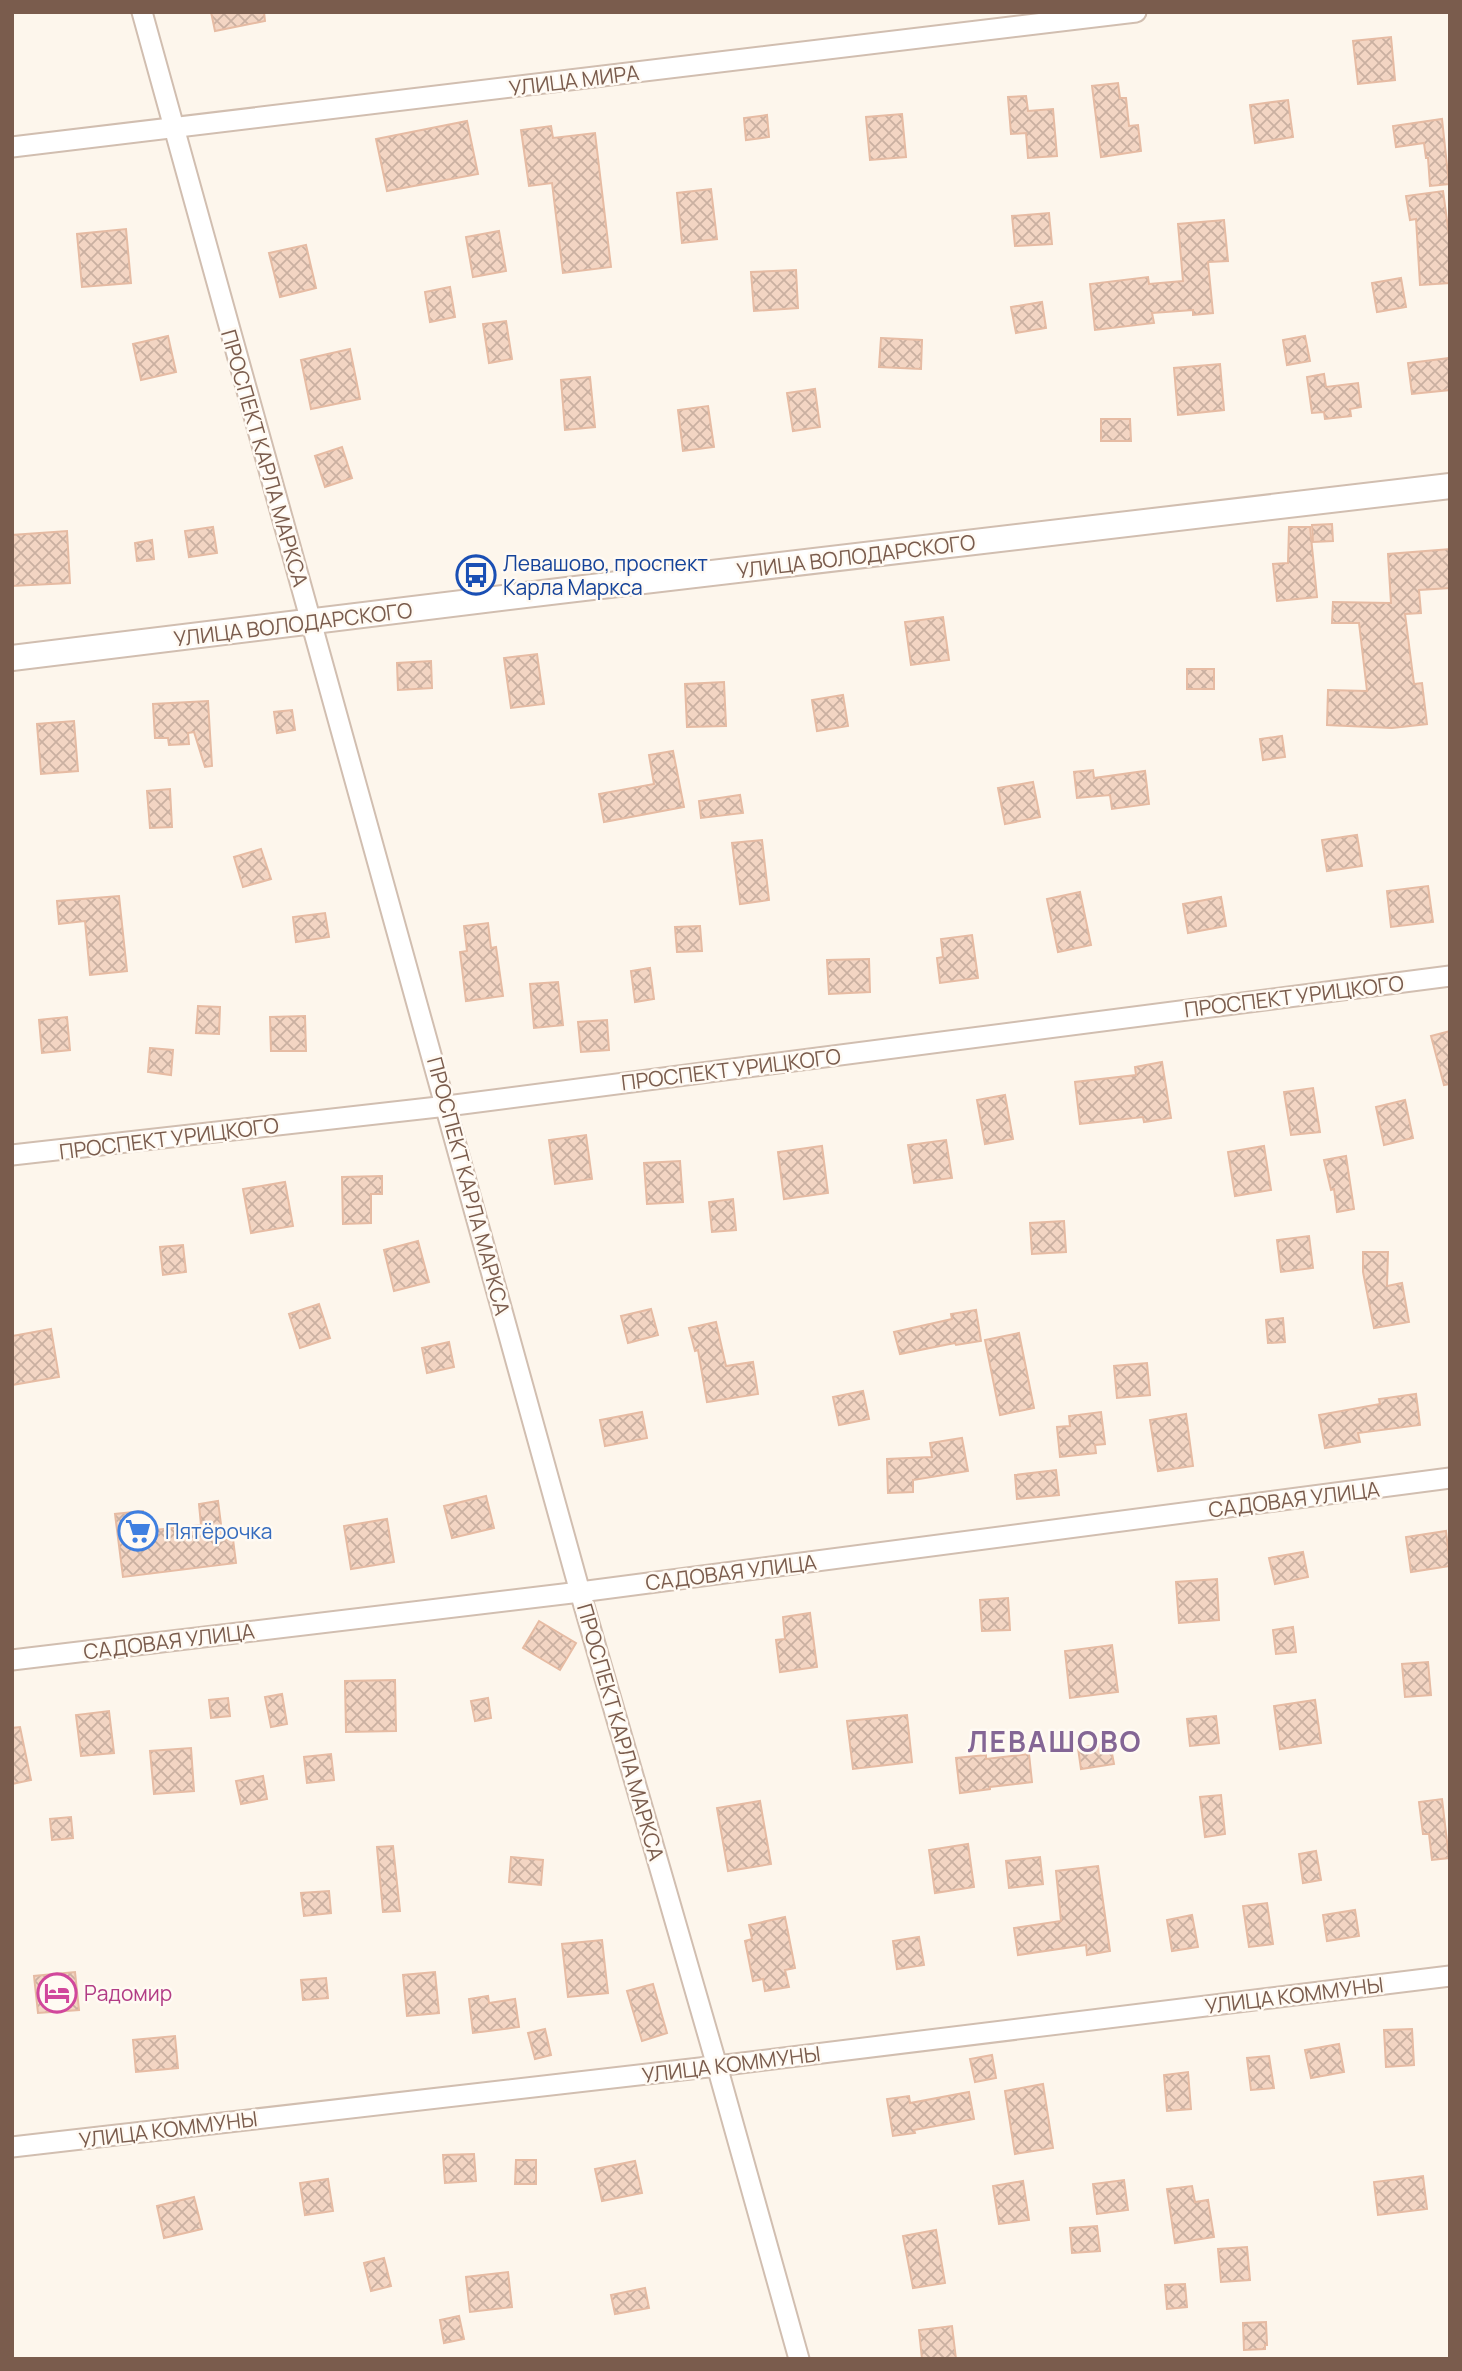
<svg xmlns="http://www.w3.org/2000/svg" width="1462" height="2371" font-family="Manrope,sans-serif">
<defs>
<pattern id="building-cross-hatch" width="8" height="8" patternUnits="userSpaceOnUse" patternTransform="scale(1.75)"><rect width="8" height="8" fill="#f3d5c3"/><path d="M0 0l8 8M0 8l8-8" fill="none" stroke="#cab0a1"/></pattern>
</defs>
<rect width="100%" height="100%" fill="#fdf6ec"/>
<g fill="url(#building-cross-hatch)" stroke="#e6bba3" stroke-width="2">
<path d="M 211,12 L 264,12 L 265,21 L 215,31 Z"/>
<path d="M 1391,37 L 1395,80 L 1358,84 L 1353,41 Z"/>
<path d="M 1118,83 L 1120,98 L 1126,98 L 1129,126 L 1138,125 L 1141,151 L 1101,157 L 1092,86 Z"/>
<path d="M 1026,96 L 1028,111 L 1053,109 L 1057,156 L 1028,158 L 1026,133 L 1011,134 L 1008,97 Z"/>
<path d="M 1288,100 L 1293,137 L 1255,143 L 1250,105 Z"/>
<path d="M 902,114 L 906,157 L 870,160 L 866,117 Z"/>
<path d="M 767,115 L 769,137 L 746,140 L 744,118 Z"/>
<path d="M 1442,119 L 1449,184 L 1430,186 L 1428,158 L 1426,158 L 1424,143 L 1396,147 L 1393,126 Z"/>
<path d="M 467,121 L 478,174 L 387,191 L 376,139 Z"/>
<path d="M 551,126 L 553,138 L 595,133 L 611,267 L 563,273 L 552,183 L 529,186 L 521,130 Z"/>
<path d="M 711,189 L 717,239 L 682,243 L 677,193 Z"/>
<path d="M 1443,191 L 1450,242 L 1450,283 L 1420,285 L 1416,219 L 1410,220 L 1406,196 Z"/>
<path d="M 1049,213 L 1052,244 L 1015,246 L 1012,216 Z"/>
<path d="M 1224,220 L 1228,261 L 1208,262 L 1213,313 L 1193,315 L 1193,310 L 1152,313 L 1154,323 L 1095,330 L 1090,284 L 1148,277 L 1149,284 L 1183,281 L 1178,224 Z"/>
<path d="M 126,229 L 131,283 L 82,287 L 77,234 Z"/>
<path d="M 499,231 L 506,271 L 473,277 L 466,237 Z"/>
<path d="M 306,245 L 316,288 L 280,297 L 269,253 Z"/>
<path d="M 796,270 L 798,308 L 754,311 L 751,272 Z"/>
<path d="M 1401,278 L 1406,307 L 1377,312 L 1372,283 Z"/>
<path d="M 450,287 L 455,317 L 430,322 L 425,292 Z"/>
<path d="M 1042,302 L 1046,328 L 1016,333 L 1011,307 Z"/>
<path d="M 506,321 L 512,359 L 489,363 L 483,324 Z"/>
<path d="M 168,336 L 176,372 L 141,380 L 133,344 Z"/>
<path d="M 1305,336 L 1310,361 L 1287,365 L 1283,340 Z"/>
<path d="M 881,338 L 922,340 L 921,369 L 879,367 Z"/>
<path d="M 350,349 L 360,399 L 311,409 L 301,360 Z"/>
<path d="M 1450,358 L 1450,390 L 1412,394 L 1408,363 Z"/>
<path d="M 1220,364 L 1224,410 L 1178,415 L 1174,368 Z"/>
<path d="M 1324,374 L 1326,387 L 1358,383 L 1361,407 L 1350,409 L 1351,416 L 1325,419 L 1324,412 L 1312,413 L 1307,377 Z"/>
<path d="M 590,377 L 595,427 L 565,430 L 561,380 Z"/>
<path d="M 815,389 L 820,427 L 793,431 L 787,393 Z"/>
<path d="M 708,406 L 714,447 L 683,451 L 678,410 Z"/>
<path d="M 1101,419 L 1130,419 L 1131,441 L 1101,441 Z"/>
<path d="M 342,447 L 352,478 L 325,487 L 315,456 Z"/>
<path d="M 1332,524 L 1333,541 L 1313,542 L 1312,525 Z"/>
<path d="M 213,527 L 217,553 L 189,557 L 185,531 Z"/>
<path d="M 1289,527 L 1310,527 L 1317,597 L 1277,601 L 1273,564 L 1288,563 Z"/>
<path d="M 67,531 L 70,583 L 12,586 L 12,535 Z"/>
<path d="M 152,540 L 154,559 L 137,561 L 135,543 Z"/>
<path d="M 1450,549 L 1450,588 L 1419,590 L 1421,613 L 1405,614 L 1414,684 L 1422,683 L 1427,724 L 1392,728 L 1327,725 L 1328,690 L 1367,691 L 1359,623 L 1332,623 L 1333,602 L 1391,603 L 1388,554 Z"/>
<path d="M 943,617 L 949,660 L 911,665 L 905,622 Z"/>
<path d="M 537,654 L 544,704 L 511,708 L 504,658 Z"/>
<path d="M 431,661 L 432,688 L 398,690 L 397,663 Z"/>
<rect x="1187" y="669" width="27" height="20"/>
<path d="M 724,682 L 726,726 L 687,727 L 685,684 Z"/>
<path d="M 843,695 L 848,726 L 817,731 L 812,700 Z"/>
<path d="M 208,701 L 212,766 L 205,767 L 194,732 L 188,733 L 189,744 L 169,745 L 168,738 L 155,738 L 153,704 Z"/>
<path d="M 292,710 L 295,730 L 277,733 L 274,712 Z"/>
<path d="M 74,721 L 78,771 L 41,774 L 37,724 Z"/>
<path d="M 1282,736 L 1285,757 L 1263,760 L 1260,739 Z"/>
<path d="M 673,751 L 684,807 L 604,822 L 599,794 L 654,784 L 649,755 Z"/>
<path d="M 1093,770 L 1094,778 L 1145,771 L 1149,804 L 1112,809 L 1110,795 L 1077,798 L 1074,772 Z"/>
<path d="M 1033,782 L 1040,817 L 1005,824 L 998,788 Z"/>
<path d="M 170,789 L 172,827 L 150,828 L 147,791 Z"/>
<path d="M 740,795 L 743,813 L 701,818 L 699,801 Z"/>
<path d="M 1357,835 L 1362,866 L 1327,871 L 1322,840 Z"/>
<path d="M 762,840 L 769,900 L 740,904 L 732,843 Z"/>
<path d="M 261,849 L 271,879 L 243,887 L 234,857 Z"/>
<path d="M 1428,886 L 1433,922 L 1391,927 L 1387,891 Z"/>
<path d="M 1080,892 L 1091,945 L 1058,952 L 1047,899 Z"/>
<path d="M 119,896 L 127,971 L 90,975 L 85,921 L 59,924 L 57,901 Z"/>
<path d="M 1221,897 L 1226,926 L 1188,933 L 1183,904 Z"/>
<path d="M 325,913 L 329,937 L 296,942 L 293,917 Z"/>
<path d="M 488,923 L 491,948 L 496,947 L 503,996 L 466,1001 L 460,952 L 467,951 L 464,926 Z"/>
<path d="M 700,926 L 702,951 L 677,952 L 675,927 Z"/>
<path d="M 972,935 L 978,978 L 940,983 L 937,958 L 943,957 L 941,939 Z"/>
<path d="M 869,959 L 870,992 L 829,994 L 827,960 Z"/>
<path d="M 650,968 L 654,999 L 635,1002 L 631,971 Z"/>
<path d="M 558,982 L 563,1025 L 534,1028 L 530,984 Z"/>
<path d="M 198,1006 L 220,1007 L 219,1034 L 196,1033 Z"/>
<path d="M 305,1016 L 306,1051 L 271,1051 L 270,1017 Z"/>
<path d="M 67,1017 L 70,1050 L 42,1053 L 39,1020 Z"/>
<path d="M 607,1020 L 609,1050 L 581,1052 L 578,1022 Z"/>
<path d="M 1450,1031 L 1450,1084 L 1444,1085 L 1431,1036 Z"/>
<path d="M 150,1048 L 173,1050 L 171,1075 L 148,1072 Z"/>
<path d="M 1162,1062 L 1171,1118 L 1144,1122 L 1143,1117 L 1080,1124 L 1075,1082 L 1136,1075 L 1135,1067 Z"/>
<path d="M 1313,1088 L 1320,1132 L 1291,1135 L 1284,1092 Z"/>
<path d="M 1005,1095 L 1013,1139 L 985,1144 L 977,1100 Z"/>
<path d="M 1405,1100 L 1413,1138 L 1384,1145 L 1376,1107 Z"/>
<path d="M 586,1135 L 592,1179 L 555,1184 L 549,1140 Z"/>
<path d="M 946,1140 L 952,1178 L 914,1183 L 908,1145 Z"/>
<path d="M 822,1146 L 828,1193 L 784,1199 L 778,1152 Z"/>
<path d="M 1264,1146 L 1271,1190 L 1235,1196 L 1228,1152 Z"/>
<path d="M 1346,1156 L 1354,1209 L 1337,1212 L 1334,1189 L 1331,1190 L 1324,1160 Z"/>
<path d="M 680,1161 L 683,1202 L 647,1204 L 644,1163 Z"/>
<path d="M 382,1176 L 382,1194 L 371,1194 L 371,1223 L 343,1224 L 342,1177 Z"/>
<path d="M 285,1182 L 293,1226 L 251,1233 L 243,1189 Z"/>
<path d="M 733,1199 L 736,1230 L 712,1232 L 709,1202 Z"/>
<path d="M 1064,1221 L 1066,1252 L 1032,1254 L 1030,1223 Z"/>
<path d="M 1309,1236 L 1313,1268 L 1281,1272 L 1277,1240 Z"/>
<path d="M 418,1241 L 429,1282 L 394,1291 L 384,1250 Z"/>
<path d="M 183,1245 L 186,1272 L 163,1275 L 160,1247 Z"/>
<path d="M 1363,1252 L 1388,1252 L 1387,1286 L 1402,1283 L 1409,1322 L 1374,1328 L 1363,1272 Z"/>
<path d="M 319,1304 L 330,1338 L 300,1348 L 289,1314 Z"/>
<path d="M 651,1309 L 658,1335 L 628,1343 L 621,1316 Z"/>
<path d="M 976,1310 L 981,1341 L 956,1345 L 955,1343 L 900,1354 L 894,1332 L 952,1319 L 951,1314 Z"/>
<path d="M 1283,1318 L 1285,1342 L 1268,1343 L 1266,1320 Z"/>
<path d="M 716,1322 L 726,1366 L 753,1362 L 758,1394 L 707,1402 L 698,1350 L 695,1351 L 689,1328 Z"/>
<path d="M 51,1329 L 59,1377 L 12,1385 L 12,1336 Z"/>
<path d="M 1019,1333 L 1034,1408 L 1000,1415 L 985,1340 Z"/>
<path d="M 449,1342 L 454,1367 L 427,1373 L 422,1348 Z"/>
<path d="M 1147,1363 L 1150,1395 L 1117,1398 L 1114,1366 Z"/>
<path d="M 863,1391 L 869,1419 L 839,1425 L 833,1397 Z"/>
<path d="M 1416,1394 L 1420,1425 L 1358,1433 L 1360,1442 L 1325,1448 L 1319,1415 L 1380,1404 L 1379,1399 Z"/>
<path d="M 642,1412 L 647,1438 L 605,1446 L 600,1420 Z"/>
<path d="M 1101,1412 L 1105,1444 L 1095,1445 L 1096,1453 L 1060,1457 L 1057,1427 L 1070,1426 L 1069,1416 Z"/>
<path d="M 1186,1414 L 1193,1466 L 1158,1471 L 1150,1420 Z"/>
<path d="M 962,1438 L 968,1471 L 913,1480 L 913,1492 L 888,1493 L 887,1459 L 932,1457 L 930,1443 Z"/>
<path d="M 1056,1470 L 1059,1495 L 1017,1499 L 1015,1475 Z"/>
<path d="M 486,1496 L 494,1528 L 452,1538 L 444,1506 Z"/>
<path d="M 218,1501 L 223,1540 L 233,1539 L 236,1563 L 123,1577 L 115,1514 L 143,1511 L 145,1531 L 201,1525 L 199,1504 Z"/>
<path d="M 387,1519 L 394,1562 L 351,1569 L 344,1526 Z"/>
<path d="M 1446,1531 L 1450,1566 L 1411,1572 L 1406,1537 Z"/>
<path d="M 1303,1552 L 1308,1577 L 1275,1584 L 1269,1558 Z"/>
<path d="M 1217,1579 L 1219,1620 L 1179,1623 L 1176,1582 Z"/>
<path d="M 1008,1598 L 1010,1630 L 982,1631 L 980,1600 Z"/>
<path d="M 810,1613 L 817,1667 L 780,1672 L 776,1640 L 785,1639 L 783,1617 Z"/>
<path d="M 539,1621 L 576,1643 L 560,1670 L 523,1648 Z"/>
<path d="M 1293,1627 L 1296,1652 L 1276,1654 L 1273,1630 Z"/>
<path d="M 1112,1645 L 1118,1692 L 1070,1698 L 1065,1651 Z"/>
<path d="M 1428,1662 L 1431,1695 L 1405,1697 L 1402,1664 Z"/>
<path d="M 395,1680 L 396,1731 L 346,1732 L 345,1681 Z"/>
<path d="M 282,1694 L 287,1724 L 271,1727 L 265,1697 Z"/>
<path d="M 228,1698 L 230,1716 L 211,1718 L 209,1700 Z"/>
<path d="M 488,1698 L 491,1718 L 475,1721 L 471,1701 Z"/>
<path d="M 1315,1700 L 1321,1743 L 1280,1749 L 1274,1706 Z"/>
<path d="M 109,1711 L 114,1753 L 81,1756 L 76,1715 Z"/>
<path d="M 907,1715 L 912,1762 L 853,1769 L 847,1721 Z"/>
<path d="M 1216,1716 L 1219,1743 L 1190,1746 L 1187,1719 Z"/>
<path d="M 20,1727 L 31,1780 L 12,1784 L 12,1728 Z"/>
<path d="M 1110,1743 L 1114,1764 L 1081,1769 L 1078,1748 Z"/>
<path d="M 191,1748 L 194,1791 L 154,1794 L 150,1751 Z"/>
<path d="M 331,1754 L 334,1780 L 307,1783 L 304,1757 Z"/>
<path d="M 1029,1754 L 1032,1782 L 990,1787 L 990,1789 L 960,1793 L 956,1758 L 986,1755 L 986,1759 Z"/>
<path d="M 263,1776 L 267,1799 L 241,1804 L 236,1781 Z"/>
<path d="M 1221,1795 L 1225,1834 L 1205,1837 L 1200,1797 Z"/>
<path d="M 1442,1799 L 1449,1858 L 1432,1860 L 1429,1834 L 1423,1834 L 1419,1802 Z"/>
<path d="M 760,1801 L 771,1864 L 728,1871 L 717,1808 Z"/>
<path d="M 71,1817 L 73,1838 L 52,1840 L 50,1819 Z"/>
<path d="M 968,1844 L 974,1887 L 935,1893 L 929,1850 Z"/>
<path d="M 393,1846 L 400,1911 L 383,1912 L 377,1847 Z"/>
<path d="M 1316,1851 L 1321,1880 L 1303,1883 L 1299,1854 Z"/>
<path d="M 511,1857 L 543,1860 L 541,1885 L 509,1882 Z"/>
<path d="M 1040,1857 L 1043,1884 L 1009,1888 L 1006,1861 Z"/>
<path d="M 1098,1866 L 1110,1951 L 1087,1955 L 1086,1945 L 1018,1955 L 1014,1928 L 1061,1921 L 1056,1871 Z"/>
<path d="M 329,1891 L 331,1913 L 304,1916 L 301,1893 Z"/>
<path d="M 1267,1903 L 1273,1944 L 1249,1947 L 1243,1906 Z"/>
<path d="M 1355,1910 L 1359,1936 L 1327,1941 L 1323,1915 Z"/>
<path d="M 1192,1915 L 1198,1947 L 1172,1951 L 1167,1920 Z"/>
<path d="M 785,1917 L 795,1968 L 785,1970 L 789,1987 L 765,1991 L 763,1979 L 753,1981 L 745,1941 L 752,1939 L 749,1925 Z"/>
<path d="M 919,1937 L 924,1965 L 897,1969 L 893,1941 Z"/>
<path d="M 602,1940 L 608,1993 L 568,1997 L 562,1944 Z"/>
<path d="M 75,1972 L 79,2010 L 38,2013 L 34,1976 Z"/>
<path d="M 435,1972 L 439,2013 L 407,2016 L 403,1975 Z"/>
<path d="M 326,1978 L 328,1998 L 303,2000 L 301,1980 Z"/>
<path d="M 653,1984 L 667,2033 L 642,2041 L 627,1991 Z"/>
<path d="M 488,1996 L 489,2003 L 515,1999 L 519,2027 L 473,2033 L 469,1999 Z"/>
<path d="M 545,2029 L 551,2055 L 535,2059 L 528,2033 Z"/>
<path d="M 1412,2029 L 1414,2065 L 1386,2067 L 1384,2030 Z"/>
<path d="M 175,2036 L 178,2068 L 136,2072 L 133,2040 Z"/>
<path d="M 1339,2044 L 1344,2072 L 1311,2078 L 1305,2050 Z"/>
<path d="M 992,2055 L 996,2078 L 975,2082 L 970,2059 Z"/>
<path d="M 1269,2056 L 1274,2088 L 1251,2090 L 1247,2058 Z"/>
<path d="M 1188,2072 L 1191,2109 L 1167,2111 L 1164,2075 Z"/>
<path d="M 1043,2084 L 1053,2148 L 1015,2154 L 1005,2091 Z"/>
<path d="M 969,2092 L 974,2119 L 914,2130 L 915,2133 L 893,2136 L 887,2099 L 909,2096 L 910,2103 Z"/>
<path d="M 474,2154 L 476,2181 L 445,2183 L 443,2155 Z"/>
<path d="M 516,2160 L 536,2160 L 536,2184 L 515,2184 Z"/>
<path d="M 635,2161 L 642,2193 L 602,2201 L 595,2169 Z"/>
<path d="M 1423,2176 L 1427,2209 L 1378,2215 L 1374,2182 Z"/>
<path d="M 328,2179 L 333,2211 L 305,2215 L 300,2183 Z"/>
<path d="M 1124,2180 L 1128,2210 L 1097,2214 L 1093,2184 Z"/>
<path d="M 1023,2181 L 1029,2220 L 999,2224 L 993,2186 Z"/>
<path d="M 1192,2186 L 1195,2202 L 1208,2200 L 1214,2237 L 1175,2243 L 1167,2189 Z"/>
<path d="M 194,2197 L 202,2229 L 164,2238 L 157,2206 Z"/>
<path d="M 1097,2226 L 1100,2251 L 1072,2253 L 1070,2228 Z"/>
<path d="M 936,2230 L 945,2283 L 913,2288 L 903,2236 Z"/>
<path d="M 1247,2247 L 1250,2280 L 1221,2282 L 1218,2249 Z"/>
<path d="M 384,2258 L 391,2286 L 371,2291 L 364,2263 Z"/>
<path d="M 508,2272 L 512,2307 L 470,2312 L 466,2277 Z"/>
<path d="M 1185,2284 L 1187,2307 L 1167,2309 L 1165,2285 Z"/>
<path d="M 645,2288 L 649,2308 L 615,2314 L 611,2295 Z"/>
<path d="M 459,2316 L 464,2339 L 444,2343 L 440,2320 Z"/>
<path d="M 1266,2322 L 1267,2345 L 1265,2345 L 1265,2349 L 1244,2350 L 1243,2323 Z"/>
<path d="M 952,2326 L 956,2359 L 922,2359 L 919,2330 Z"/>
</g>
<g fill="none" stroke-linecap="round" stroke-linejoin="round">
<g stroke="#d1beb0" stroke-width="23">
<g id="minor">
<path d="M 142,12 L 580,1592 L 717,2066 L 799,2359"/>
<path d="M 12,147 L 1136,12"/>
<path d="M 12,1155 L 447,1106 L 1450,976"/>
<path d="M 12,1660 L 580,1592 L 1450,1478"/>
<path d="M 12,2147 L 717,2066 L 1450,1976"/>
</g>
</g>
<g stroke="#d1beb0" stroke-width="28">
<path id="tertiary" d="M 12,658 L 567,590 L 1450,486"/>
</g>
<use href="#minor" stroke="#fff" stroke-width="19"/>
<use href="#tertiary" stroke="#fff" stroke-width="24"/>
</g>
<defs>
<g id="bus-ring" transform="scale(2.0125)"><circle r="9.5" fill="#fffaf3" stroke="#1a4fb4" stroke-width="1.5"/><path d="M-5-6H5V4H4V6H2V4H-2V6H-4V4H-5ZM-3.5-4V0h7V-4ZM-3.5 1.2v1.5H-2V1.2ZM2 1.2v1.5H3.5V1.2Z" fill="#1a4fb4"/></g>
<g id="supermarket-ring" transform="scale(2.0125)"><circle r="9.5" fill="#fffaf3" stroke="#3f7fe0" stroke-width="1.5"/><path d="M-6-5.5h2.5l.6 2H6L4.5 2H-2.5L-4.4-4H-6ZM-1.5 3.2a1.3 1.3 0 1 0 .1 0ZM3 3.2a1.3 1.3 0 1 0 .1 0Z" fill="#3f7fe0"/></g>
<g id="hotel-ring" transform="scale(2.0125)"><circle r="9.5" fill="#fffaf3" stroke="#d1479c" stroke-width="1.5"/><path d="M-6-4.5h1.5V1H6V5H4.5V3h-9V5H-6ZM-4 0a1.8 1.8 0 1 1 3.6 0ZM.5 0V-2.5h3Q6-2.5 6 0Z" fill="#d1479c"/></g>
</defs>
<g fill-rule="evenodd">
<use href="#bus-ring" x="476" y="575"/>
<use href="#supermarket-ring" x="138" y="1531"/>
<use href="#hotel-ring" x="57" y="1993"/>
</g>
<g text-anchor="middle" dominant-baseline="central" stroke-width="5" stroke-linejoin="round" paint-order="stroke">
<g font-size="21" fill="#7a5c4d" stroke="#fffaf3">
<text transform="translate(574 80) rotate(-7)">УЛИЦА МИРА</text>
<text transform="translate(265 458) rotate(74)">ПРОСПЕКТ КАРЛА МАРКСА</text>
<text transform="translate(856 556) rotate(-7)">УЛИЦА ВОЛОДАРСКОГО</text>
<text transform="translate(293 624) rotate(-7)">УЛИЦА ВОЛОДАРСКОГО</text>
<text transform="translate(1294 996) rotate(-7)">ПРОСПЕКТ УРИЦКОГО</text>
<text transform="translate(731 1069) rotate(-7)">ПРОСПЕКТ УРИЦКОГО</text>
<text transform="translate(169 1138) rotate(-7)">ПРОСПЕКТ УРИЦКОГО</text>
<text transform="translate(469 1186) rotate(75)">ПРОСПЕКТ КАРЛА МАРКСА</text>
<text transform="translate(1294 1499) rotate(-7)">САДОВАЯ УЛИЦА</text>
<text transform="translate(731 1572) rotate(-7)">САДОВАЯ УЛИЦА</text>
<text transform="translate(169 1641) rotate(-7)">САДОВАЯ УЛИЦА</text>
<text transform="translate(621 1732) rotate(74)">ПРОСПЕКТ КАРЛА МАРКСА</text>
<text transform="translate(1294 1995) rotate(-7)">УЛИЦА КОММУНЫ</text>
<text transform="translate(731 2064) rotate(-7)">УЛИЦА КОММУНЫ</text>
<text transform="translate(168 2129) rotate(-7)">УЛИЦА КОММУНЫ</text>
</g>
<g font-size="21" fill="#164399" stroke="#fffaf3" text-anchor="start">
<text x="503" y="563">Левашово, проспект<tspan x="503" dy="24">Карла Маркса</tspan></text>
</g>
<g font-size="21" fill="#366cbe" stroke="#fffaf3" text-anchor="start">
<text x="165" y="1531">Пятёрочка</text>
</g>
<g font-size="21" fill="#b23c85" stroke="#fffaf3" text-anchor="start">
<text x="84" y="1993">Радомир</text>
</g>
<g font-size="28" font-weight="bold" letter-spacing="2" fill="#846695" stroke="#fffaf3">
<text x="1055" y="1741">ЛЕВАШОВО</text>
</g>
</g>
<rect width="1462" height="2371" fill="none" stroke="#7a5c4d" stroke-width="28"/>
</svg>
